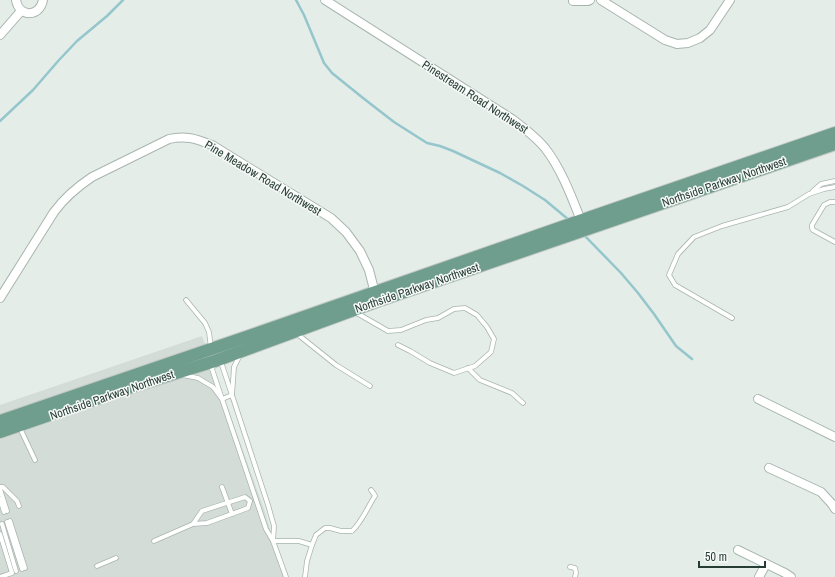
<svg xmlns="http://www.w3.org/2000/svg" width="835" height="577" font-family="'Archivo Narrow',sans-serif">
<rect width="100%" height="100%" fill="#e5ede9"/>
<path fill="#d4dcd8" d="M 202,336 L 265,512 L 284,577 L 0,577 L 0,405 Z"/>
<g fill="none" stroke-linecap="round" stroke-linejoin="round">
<g stroke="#94c6cb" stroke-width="2.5">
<path d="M 296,0 L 304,15 L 324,63 L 332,73 L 363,98 L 394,122 L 427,143 L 440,146 L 453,151 L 500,173 L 523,186 L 545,200 L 569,220"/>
<path d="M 0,121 L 33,90 L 59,60 L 77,41 L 107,16 L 123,0"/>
<path d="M 584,235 L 621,273 L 638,293 L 654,314 L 676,346 L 692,359"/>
</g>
<g stroke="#a8b5af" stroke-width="5.5">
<g id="service">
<path d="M 813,191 L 821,184 L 835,181"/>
<path d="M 835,202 L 830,202 L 824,205 L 812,225 L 812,228 L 813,230 L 835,242"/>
<path d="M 186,300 L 205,323 L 209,332 L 211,348"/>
<path d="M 355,312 L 388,331 L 401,330 L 426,320 L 438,318 L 454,309 L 465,308 L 477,315 L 487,327 L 494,339 L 491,352 L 475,366 L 454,373 L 430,363 L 410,351 L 398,345"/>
<path d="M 732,318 L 675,285 L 669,275 L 678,254 L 694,237 L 722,226 L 788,207 L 809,194 L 824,189 L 835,187"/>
<path d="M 296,333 L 336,365 L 370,386"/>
<path d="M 240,355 L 234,367 L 232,395 L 268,505 L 274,526 L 273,541"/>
<path d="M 214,364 L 212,369 L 222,399 L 232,395 L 222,365 L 217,362"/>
<path d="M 468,368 L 480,380 L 512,393 L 523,403"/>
<path d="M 183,375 L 198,378 L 213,387 L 222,399 L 266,529 L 273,541 L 286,577"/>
<path d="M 19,426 L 35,460"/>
<path d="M 0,487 L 3,487 L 17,501 L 19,506"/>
<path d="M 222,487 L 232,514"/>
<path d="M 0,489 L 7,511"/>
<path d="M 0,499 L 4,512"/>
<path d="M 10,521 L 25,568"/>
<path d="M 7,522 L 22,569"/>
<path d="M 2,524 L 16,571"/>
<path d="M 193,524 L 202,511 L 245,497 L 250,501"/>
<path d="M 0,534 L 12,573 L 0,577"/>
<path d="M 154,541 L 193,524 L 207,523 L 248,508 L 250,501"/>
<path d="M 273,541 L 299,541 L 312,545 L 316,535 L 325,528 L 330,528 L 341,531 L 352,531 C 362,522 367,508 375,496 L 374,494 L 371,490"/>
<path d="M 97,566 L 116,558"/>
<path d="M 570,567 L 575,568 L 576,573 L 575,577"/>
<path d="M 305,577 L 307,561 L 312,545"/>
</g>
</g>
<g stroke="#a8b5af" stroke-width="10">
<g id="minor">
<path d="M 16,0 C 19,18 40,17 43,0"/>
<path d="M 325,0 L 512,119 C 524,128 536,137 545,148 C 562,170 572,198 582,223"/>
<path d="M 573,0 L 573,1 L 588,1 L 590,0"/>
<path d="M 601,0 L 665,40 L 677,44 L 688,43 L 700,38 L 710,30 L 730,0"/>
<path d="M 0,35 L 21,11"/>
<path d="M 0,298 L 54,212 C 65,197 77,187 92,177 L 169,139 C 186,135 196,139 212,145 L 331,218 L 346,232 L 360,251 L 369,270 L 376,297"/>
<path d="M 758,399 L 835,437"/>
<path d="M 769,468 L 821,492 L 832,504 L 835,509"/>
<path d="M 738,550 L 785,573 L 791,577"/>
<path d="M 759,577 L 766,564"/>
</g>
</g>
<g stroke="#c2c9c6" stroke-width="14">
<g id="primary">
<path d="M 0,421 L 226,344 L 562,227 L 835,133"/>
<path d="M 0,432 L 125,389 L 215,361 L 378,301 L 835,144"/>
</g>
</g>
<use href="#service" stroke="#fff" stroke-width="4"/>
<use href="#minor" stroke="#fff" stroke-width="8"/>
<use href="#primary" stroke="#6f9d8e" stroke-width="12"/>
</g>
<g text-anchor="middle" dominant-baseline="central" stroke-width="3" stroke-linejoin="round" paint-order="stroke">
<g font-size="12" fill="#263d35" stroke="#f6f9f7">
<text transform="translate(475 97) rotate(33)">Pinestream Road Northwest</text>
<text transform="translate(263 178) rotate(31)">Pine Meadow Road Northwest</text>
<text transform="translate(724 182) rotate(-19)">Northside Parkway Northwest</text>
<text transform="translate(417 288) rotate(-19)">Northside Parkway Northwest</text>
<text transform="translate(112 395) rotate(-19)">Northside Parkway Northwest</text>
</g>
</g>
<path d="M699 561v6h66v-6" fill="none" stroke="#263d35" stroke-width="2"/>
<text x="705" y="561" font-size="12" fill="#263d35" stroke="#f6f9f7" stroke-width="3" paint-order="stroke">50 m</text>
</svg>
